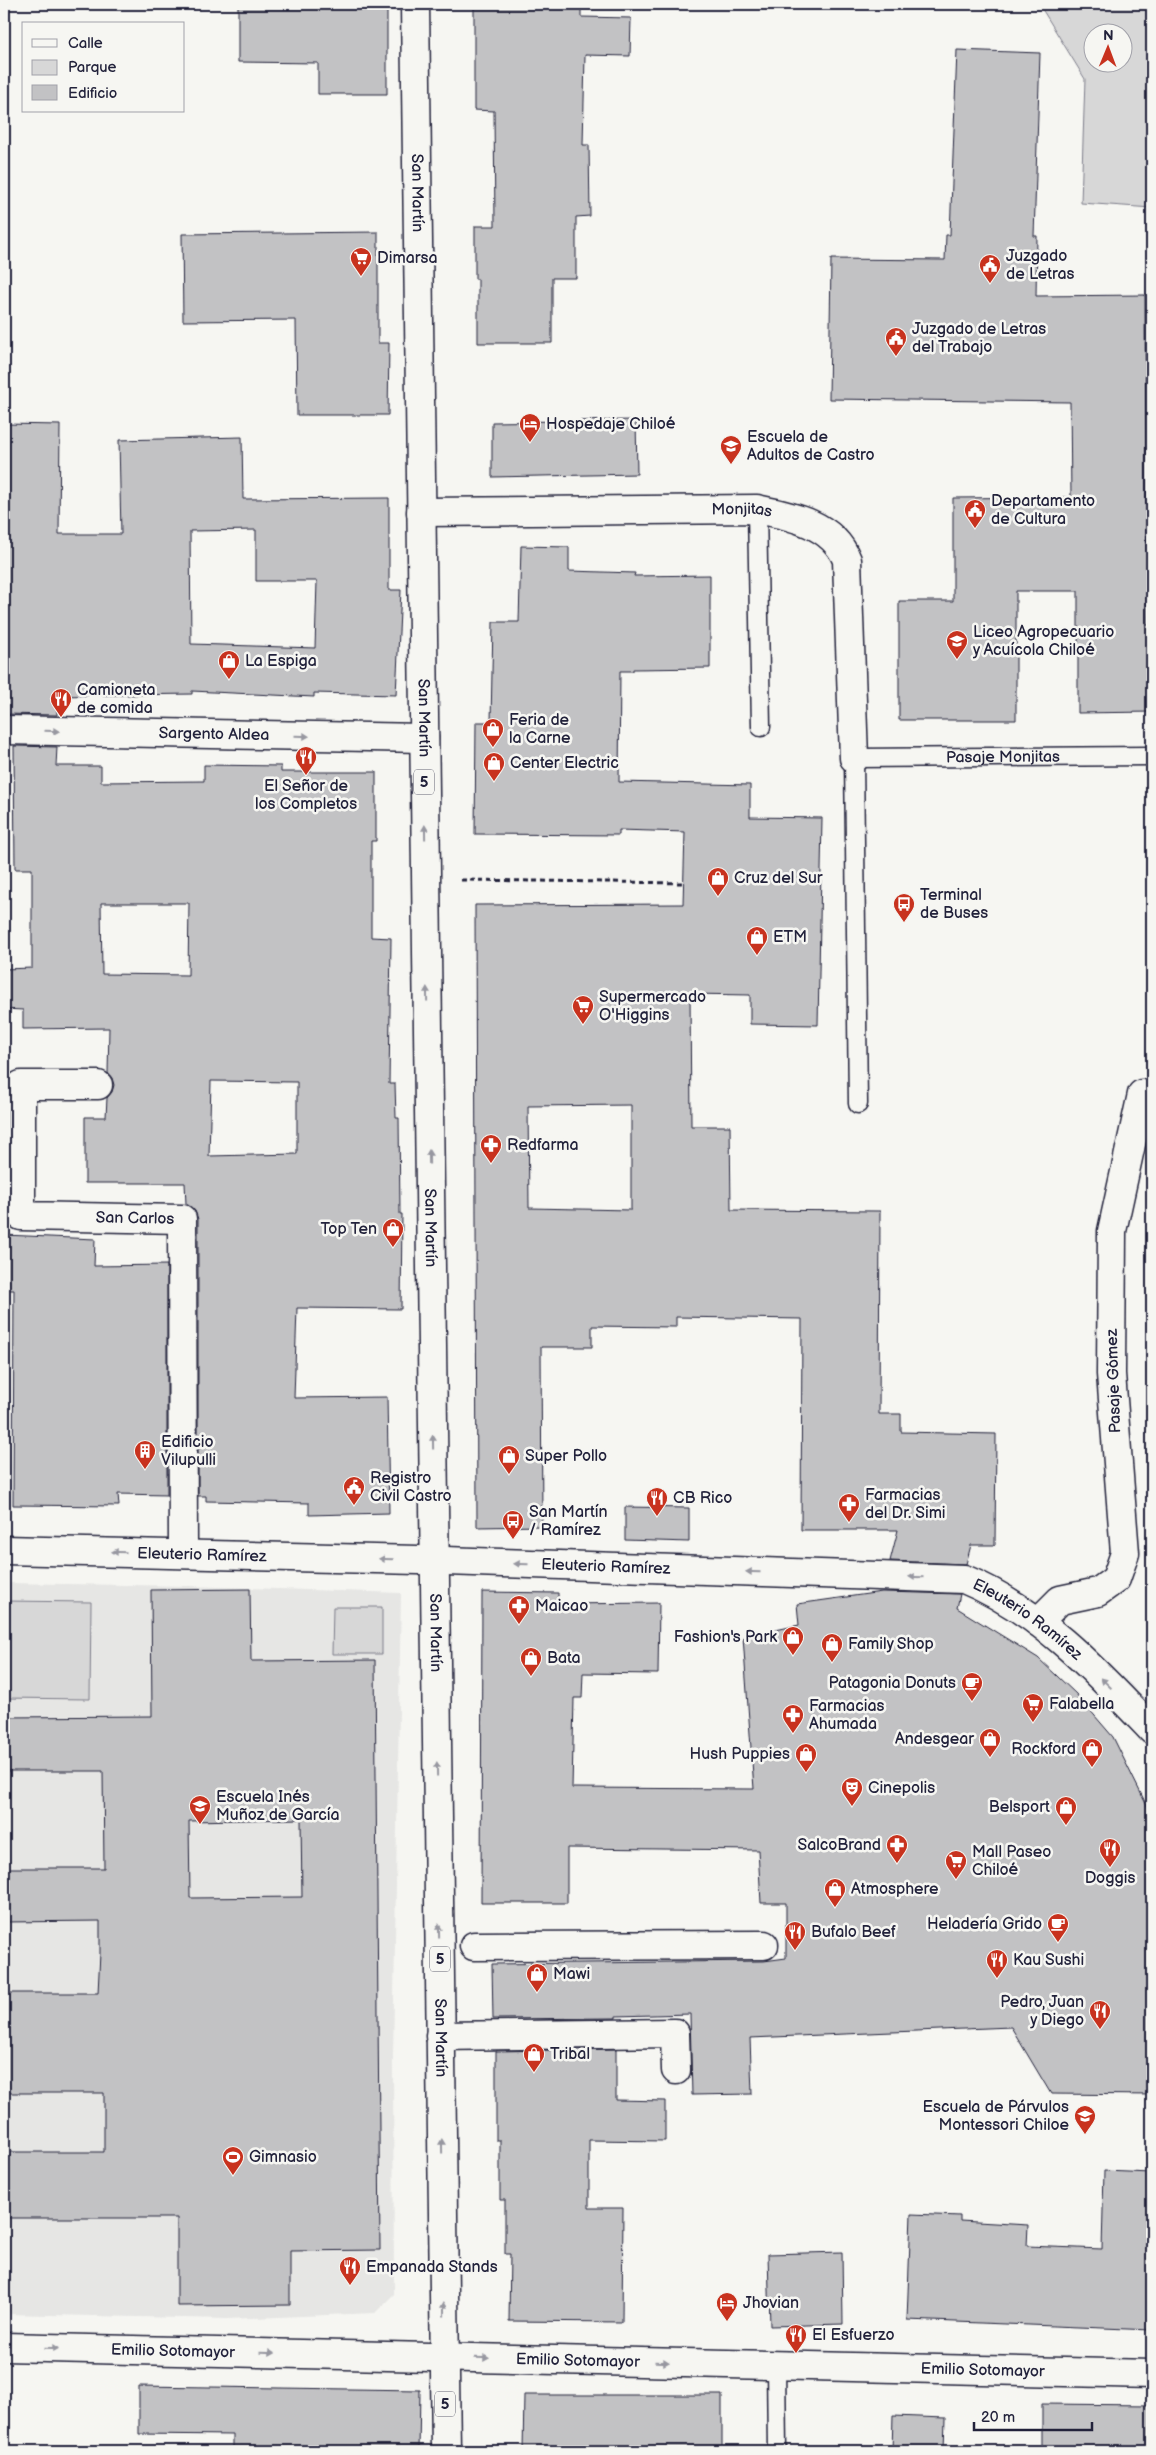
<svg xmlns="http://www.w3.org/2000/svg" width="1156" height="2455" font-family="'Balsamiq Sans',sans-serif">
<rect width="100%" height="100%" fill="#f6f6f2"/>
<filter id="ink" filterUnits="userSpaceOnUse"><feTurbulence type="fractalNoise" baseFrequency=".02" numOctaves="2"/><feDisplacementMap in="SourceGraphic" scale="10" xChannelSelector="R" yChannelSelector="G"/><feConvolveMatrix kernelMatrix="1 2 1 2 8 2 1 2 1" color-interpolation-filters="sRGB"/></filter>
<g filter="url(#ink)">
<path fill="#e6e6e4" d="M 4,1583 L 189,1586 L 401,1593 L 393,2057 L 394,2294 L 375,2313 L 227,2319 L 4,2314 Z"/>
<g fill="#d7d7d7" stroke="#7c7c89" fill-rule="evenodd">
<path d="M 1039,4 L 1152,4 L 1152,208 L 1081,203 L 1085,79 ZM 1094,32 L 1124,32 L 1124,62 L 1094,62 Z"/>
<path d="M 4,1601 L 91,1602 L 90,1699 L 4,1698 Z"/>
<path d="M 333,1607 L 382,1607 L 382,1654 L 332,1654 Z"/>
</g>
<g fill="#c2c2c4" stroke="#22223b" fill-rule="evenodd">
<path d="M 474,4 L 581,4 L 581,17 L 631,18 L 630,56 L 585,55 L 583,145 L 589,145 L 590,216 L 576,217 L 576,278 L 552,278 L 552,343 L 478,343 L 478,279 L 475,279 L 475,226 L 495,226 L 494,111 L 474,110 Z"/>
<path d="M 238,6 L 387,6 L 387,94 L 318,94 L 318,63 L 238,62 Z"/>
<path d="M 957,50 L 1040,53 L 1034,236 L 1037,236 L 1036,296 L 1145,295 L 1147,625 L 1152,625 L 1152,712 L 1078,713 L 1078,591 L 1016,591 L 1016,720 L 899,720 L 899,601 L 953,601 L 953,498 L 1071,497 L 1070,402 L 829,399 L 831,259 L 945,260 L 946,235 L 950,235 Z"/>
<path d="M 378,232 L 378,343 L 389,343 L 388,415 L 297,415 L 296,320 L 183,321 L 182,234 Z"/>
<path d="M 636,420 L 637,474 L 492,477 L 492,422 Z"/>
<path d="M 4,424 L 60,425 L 59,534 L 121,534 L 119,440 L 242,437 L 243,499 L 389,498 L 389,590 L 401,590 L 396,695 L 314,693 L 314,697 L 192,691 L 192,694 L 57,696 L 57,715 L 4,714 ZM 256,530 L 256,581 L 317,581 L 315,648 L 191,644 L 190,531 Z"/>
<path d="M 521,546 L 569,547 L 569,571 L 635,573 L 634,576 L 710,575 L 710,668 L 633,669 L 633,671 L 620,671 L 619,782 L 750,785 L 750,817 L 822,818 L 818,1025 L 750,1024 L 750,995 L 690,994 L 691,1126 L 730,1126 L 731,1210 L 880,1211 L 879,1414 L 901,1414 L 901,1432 L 996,1434 L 995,1545 L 971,1545 L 966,1564 L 890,1561 L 898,1530 L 801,1530 L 802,1319 L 676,1317 L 676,1327 L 592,1326 L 592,1347 L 541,1347 L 542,1526 L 477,1527 L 475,905 L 683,904 L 685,832 L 619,830 L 619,835 L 475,834 L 476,722 L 491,722 L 493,622 L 519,622 ZM 631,1105 L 631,1210 L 529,1208 L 528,1106 Z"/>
<path d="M 14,746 L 57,747 L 56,766 L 101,766 L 101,782 L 204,781 L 204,765 L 281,766 L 281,772 L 376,772 L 376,841 L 371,841 L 371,937 L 391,938 L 389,1084 L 395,1084 L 396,1118 L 399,1118 L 400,1214 L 402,1214 L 401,1309 L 297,1308 L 294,1398 L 387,1397 L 389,1513 L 309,1515 L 309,1503 L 206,1501 L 206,1496 L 198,1496 L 198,1219 L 195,1211 L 186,1204 L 185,1183 L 85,1183 L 85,1117 L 106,1117 L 107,1098 L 112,1092 L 114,1085 L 112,1078 L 108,1073 L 109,1028 L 23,1029 L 23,1010 L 4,1009 L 4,969 L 32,968 L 32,869 L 15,869 ZM 101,903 L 189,903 L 188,975 L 102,974 ZM 211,1081 L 297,1082 L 297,1154 L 209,1156 Z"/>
<path d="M 4,1235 L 95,1239 L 94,1266 L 167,1265 L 167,1495 L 118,1494 L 119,1506 L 13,1505 L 14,1290 L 4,1290 Z"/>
<path d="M 625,1507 L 689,1508 L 689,1542 L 625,1540 Z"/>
<path d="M 250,1589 L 251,1661 L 375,1660 L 380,2250 L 290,2251 L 290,2305 L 177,2306 L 177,2218 L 4,2218 L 4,2152 L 104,2152 L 104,2093 L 4,2093 L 4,1993 L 98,1993 L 100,1953 L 100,1921 L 4,1922 L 4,1868 L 104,1868 L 103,1771 L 4,1771 L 4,1717 L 152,1716 L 151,1590 ZM 301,1819 L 302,1897 L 190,1898 L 189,1821 Z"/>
<path d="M 482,1592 L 558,1593 L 558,1604 L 659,1603 L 658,1674 L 583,1673 L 582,1698 L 574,1698 L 572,1788 L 754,1789 L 743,1637 L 799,1625 L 797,1604 L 882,1592 L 960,1594 L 957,1608 L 1038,1658 L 1076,1694 L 1113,1737 L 1152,1816 L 1152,2095 L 1051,2094 L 1011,2027 L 750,2038 L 752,2094 L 692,2095 L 690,2014 L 616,2016 L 616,2018 L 493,2019 L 492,1964 L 764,1961 L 786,1958 L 786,1903 L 761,1903 L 758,1850 L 567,1848 L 567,1903 L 481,1903 Z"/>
<path d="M 616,2049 L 616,2100 L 665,2101 L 665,2141 L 589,2140 L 589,2208 L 623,2208 L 622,2322 L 509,2321 L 510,2254 L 505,2254 L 505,2200 L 500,2200 L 500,2140 L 496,2140 L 496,2051 Z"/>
<path d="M 1104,2171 L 1152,2173 L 1152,2330 L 907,2320 L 911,2214 L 960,2216 L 960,2221 L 1028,2225 L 1027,2246 L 1102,2249 Z"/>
<path d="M 842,2252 L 843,2324 L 770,2326 L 768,2254 Z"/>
<path d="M 139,2386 L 420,2390 L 419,2451 L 233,2451 L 233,2435 L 139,2434 Z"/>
<path d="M 524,2395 L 722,2395 L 722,2451 L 523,2451 Z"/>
<path d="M 1042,2404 L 1152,2405 L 1152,2449 L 1042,2448 Z"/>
<path d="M 893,2416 L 945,2418 L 944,2451 L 892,2451 Z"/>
</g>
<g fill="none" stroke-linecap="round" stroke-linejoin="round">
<g stroke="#22223b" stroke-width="21">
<g id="lane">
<path d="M 757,509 L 761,727"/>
<path id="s1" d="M 858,1104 L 854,758 L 1152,756"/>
<path d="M 776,2365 L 777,2451"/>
</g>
</g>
<g stroke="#22223b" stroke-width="31">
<g id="street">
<path id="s2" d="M 421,512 L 757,509 C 792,516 833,524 847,560 L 854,758"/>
<path id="s3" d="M 98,1085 L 21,1085 L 21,1216 L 182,1219 L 183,1553"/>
<path d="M 1038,1622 L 1060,1600 L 1098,1592 L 1116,1579 L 1125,1553 L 1111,1374 L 1112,1231 L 1142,1094"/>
<path d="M 474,1946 L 764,1945"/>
<path d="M 440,2036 L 675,2033 L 676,2070"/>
<path id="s4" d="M 4,2347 L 1152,2374"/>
</g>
</g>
<g stroke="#22223b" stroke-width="31">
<g id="secondary">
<path id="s5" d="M 4,730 L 424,738"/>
<path id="s6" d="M 4,1550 L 418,1560 L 964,1579 C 1041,1611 1097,1672 1152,1730"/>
</g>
</g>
<g stroke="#22223b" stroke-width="31">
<g id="highway">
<path id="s7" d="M 415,4 L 446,2451"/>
</g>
</g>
<path stroke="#22223b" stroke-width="3" stroke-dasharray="5 4" stroke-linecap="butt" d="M 461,880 L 684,883"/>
<use href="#lane" stroke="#f6f6f2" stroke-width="18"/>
<use href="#street" stroke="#f6f6f2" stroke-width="28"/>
<use href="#secondary" stroke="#f6f6f2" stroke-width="28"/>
<use href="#highway" stroke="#f6f6f2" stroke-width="28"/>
</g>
<defs><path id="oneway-solid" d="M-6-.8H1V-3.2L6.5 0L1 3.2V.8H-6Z" transform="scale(1.25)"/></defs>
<g fill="#9797a0">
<use href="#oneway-solid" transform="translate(52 731) rotate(1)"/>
<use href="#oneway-solid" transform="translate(302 736) rotate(1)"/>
<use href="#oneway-solid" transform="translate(425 832) rotate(-91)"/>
<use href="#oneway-solid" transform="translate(427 994) rotate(-91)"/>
<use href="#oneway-solid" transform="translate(429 1157) rotate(-91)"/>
<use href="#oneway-solid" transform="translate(433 1442) rotate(-91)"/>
<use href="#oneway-solid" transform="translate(119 1552) rotate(-179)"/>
<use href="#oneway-solid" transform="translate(386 1559) rotate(-178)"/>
<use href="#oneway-solid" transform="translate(521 1564) rotate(-178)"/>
<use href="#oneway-solid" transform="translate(753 1572) rotate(-178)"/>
<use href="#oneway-solid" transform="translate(916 1577) rotate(-178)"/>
<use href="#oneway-solid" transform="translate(1106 1683) rotate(-136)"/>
<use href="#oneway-solid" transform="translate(437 1769) rotate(-91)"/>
<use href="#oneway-solid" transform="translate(439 1931) rotate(-91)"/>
<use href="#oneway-solid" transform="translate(442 2146) rotate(-91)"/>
<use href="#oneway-solid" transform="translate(444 2309) rotate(-91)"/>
<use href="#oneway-solid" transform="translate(52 2348) rotate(1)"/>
<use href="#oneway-solid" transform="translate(267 2353) rotate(1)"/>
<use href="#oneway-solid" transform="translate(482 2358) rotate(1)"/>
<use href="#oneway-solid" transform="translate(662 2362) rotate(1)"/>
</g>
</g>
<defs>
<g id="supermarket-pin" transform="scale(1.125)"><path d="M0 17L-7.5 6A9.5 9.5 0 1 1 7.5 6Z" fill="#c8321e" stroke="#f6f6f2"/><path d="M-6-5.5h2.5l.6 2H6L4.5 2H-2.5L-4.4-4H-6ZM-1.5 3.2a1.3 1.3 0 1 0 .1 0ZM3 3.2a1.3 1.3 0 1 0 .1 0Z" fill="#fff"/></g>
<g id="civic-pin" transform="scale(1.125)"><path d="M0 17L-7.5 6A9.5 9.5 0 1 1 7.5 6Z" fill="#c8321e" stroke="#f6f6f2"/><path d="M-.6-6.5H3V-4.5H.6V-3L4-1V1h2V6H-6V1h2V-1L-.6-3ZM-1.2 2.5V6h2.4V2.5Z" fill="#fff"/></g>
<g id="hotel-pin" transform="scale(1.125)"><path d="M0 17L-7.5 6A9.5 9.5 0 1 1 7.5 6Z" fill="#c8321e" stroke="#f6f6f2"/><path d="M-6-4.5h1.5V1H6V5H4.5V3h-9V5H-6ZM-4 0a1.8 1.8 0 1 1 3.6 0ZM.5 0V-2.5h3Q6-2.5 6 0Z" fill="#fff"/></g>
<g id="school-pin" transform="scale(1.125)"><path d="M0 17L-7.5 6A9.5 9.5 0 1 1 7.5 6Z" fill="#c8321e" stroke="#f6f6f2"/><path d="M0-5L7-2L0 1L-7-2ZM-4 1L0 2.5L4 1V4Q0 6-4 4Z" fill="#fff"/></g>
<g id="shop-pin" transform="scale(1.125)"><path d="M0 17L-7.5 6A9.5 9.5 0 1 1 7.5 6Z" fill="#c8321e" stroke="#f6f6f2"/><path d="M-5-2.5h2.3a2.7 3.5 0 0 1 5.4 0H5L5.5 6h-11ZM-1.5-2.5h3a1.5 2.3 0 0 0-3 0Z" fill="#fff"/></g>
<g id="restaurant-pin" transform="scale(1.125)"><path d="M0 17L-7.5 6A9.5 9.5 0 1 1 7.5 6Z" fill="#c8321e" stroke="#f6f6f2"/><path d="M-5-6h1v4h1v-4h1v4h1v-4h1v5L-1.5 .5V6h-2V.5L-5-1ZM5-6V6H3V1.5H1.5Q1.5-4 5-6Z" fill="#fff"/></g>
<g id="bus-pin" transform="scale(1.125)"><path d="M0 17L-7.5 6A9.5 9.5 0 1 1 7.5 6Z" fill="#c8321e" stroke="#f6f6f2"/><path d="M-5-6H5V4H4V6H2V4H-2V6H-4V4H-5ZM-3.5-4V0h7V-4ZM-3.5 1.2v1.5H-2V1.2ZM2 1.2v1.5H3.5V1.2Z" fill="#fff"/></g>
<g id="pharmacy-pin" transform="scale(1.125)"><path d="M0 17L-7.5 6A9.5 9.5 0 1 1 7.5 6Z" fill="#c8321e" stroke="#f6f6f2"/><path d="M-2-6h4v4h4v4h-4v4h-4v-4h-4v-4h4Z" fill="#fff"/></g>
<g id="building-pin" transform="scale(1.125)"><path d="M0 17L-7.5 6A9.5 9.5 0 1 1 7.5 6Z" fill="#c8321e" stroke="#f6f6f2"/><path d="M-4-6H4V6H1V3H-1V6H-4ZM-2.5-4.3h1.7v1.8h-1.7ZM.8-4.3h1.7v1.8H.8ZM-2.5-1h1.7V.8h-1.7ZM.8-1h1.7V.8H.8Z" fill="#fff"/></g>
<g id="cafe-pin" transform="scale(1.125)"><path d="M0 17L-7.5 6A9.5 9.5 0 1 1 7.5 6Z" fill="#c8321e" stroke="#f6f6f2"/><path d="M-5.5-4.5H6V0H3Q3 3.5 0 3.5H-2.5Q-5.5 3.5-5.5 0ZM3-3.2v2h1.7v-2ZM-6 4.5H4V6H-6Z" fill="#fff"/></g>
<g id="theatre-pin" transform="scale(1.125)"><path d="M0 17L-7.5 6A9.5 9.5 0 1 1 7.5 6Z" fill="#c8321e" stroke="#f6f6f2"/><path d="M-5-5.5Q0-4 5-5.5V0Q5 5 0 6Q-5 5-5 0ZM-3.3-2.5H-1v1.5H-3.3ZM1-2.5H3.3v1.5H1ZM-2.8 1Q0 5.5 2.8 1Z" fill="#fff"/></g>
<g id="stadium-pin" transform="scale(1.125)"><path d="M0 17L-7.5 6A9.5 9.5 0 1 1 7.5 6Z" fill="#c8321e" stroke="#f6f6f2"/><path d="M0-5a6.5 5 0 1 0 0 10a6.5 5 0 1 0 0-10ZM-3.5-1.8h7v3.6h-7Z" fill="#fff"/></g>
</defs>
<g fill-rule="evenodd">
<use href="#supermarket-pin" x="361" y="258"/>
<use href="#civic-pin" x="990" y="265"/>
<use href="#civic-pin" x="896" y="338"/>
<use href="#hotel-pin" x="530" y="424"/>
<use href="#school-pin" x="731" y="446"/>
<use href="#civic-pin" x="975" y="510"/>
<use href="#school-pin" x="957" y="641"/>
<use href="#shop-pin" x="229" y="661"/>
<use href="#restaurant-pin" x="61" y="699"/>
<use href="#shop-pin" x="493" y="729"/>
<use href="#restaurant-pin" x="306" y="757"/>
<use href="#shop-pin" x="494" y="763"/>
<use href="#shop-pin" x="718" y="878"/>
<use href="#bus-pin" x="904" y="904"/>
<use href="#shop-pin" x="757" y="937"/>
<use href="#supermarket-pin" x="583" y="1006"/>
<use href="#pharmacy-pin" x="491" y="1145"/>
<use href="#shop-pin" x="393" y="1229"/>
<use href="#building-pin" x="145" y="1451"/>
<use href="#shop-pin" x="509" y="1456"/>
<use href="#civic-pin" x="354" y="1487"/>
<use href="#restaurant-pin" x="657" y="1498"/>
<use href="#pharmacy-pin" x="849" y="1504"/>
<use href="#bus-pin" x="513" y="1521"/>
<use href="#pharmacy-pin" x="519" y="1606"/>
<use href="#shop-pin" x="793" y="1637"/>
<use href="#shop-pin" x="832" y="1644"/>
<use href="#shop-pin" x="531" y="1658"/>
<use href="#cafe-pin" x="972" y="1683"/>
<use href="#supermarket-pin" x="1033" y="1704"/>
<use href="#pharmacy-pin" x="793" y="1715"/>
<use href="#shop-pin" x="990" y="1739"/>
<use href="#shop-pin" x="1092" y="1749"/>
<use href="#shop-pin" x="806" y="1754"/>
<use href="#theatre-pin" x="852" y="1788"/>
<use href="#school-pin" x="200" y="1806"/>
<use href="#shop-pin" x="1066" y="1807"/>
<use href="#pharmacy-pin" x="897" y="1845"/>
<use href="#restaurant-pin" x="1110" y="1849"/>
<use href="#supermarket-pin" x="956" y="1861"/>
<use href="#shop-pin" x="835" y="1889"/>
<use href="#cafe-pin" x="1058" y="1924"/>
<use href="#restaurant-pin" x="795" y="1932"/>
<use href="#restaurant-pin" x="997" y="1960"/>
<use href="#shop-pin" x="537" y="1974"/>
<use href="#restaurant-pin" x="1100" y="2011"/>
<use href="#shop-pin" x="534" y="2054"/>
<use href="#school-pin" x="1085" y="2116"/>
<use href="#stadium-pin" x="233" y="2157"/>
<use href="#restaurant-pin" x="350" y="2267"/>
<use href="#hotel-pin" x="727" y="2303"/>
<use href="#restaurant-pin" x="796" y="2335"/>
</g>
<g text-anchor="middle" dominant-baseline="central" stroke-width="5" stroke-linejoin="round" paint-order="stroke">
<g fill="#f6f6f2" stroke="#626272" stroke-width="1">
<rect x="414" y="769.5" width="20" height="25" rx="4"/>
<rect x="430" y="1946.5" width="20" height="25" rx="4"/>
<rect x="435" y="2391.5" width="20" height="25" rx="4"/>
</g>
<g font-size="15" font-weight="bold" fill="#22223b">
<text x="424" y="782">5</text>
<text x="440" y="1959">5</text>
<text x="445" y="2404">5</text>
</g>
<g font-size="16" fill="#22223b" stroke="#f6f6f2">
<text stroke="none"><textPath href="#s7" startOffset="189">San Martín</textPath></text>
<text stroke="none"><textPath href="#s2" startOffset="321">Monjitas</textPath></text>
<text stroke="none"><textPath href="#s7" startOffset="714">San Martín</textPath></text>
<text stroke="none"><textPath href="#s5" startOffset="210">Sargento Aldea</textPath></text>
<text stroke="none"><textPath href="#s1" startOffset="495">Pasaje Monjitas</textPath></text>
<text stroke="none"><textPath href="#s3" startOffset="322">San Carlos</textPath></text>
<text stroke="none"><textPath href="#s7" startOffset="1224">San Martín</textPath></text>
<text transform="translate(1114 1381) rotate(-92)">Pasaje Gómez</text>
<text stroke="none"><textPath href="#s6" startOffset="198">Eleuterio Ramírez</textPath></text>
<text stroke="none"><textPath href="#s6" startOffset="602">Eleuterio Ramírez</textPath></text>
<text stroke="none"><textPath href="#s6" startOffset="1036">Eleuterio Ramírez</textPath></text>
<text stroke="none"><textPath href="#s7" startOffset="1629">San Martín</textPath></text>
<text stroke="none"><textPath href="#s7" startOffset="2034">San Martín</textPath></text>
<text stroke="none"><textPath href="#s4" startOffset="169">Emilio Sotomayor</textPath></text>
<text stroke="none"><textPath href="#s4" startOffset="574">Emilio Sotomayor</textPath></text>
<text stroke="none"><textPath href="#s4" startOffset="979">Emilio Sotomayor</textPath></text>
</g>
<g font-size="16" fill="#22223b" stroke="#f6f6f2" text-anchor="start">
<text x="1006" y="256">Juzgado<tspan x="1006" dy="18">de Letras</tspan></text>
<text x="377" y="258">Dimarsa</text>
<text x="912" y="329">Juzgado de Letras<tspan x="912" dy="18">del Trabajo</tspan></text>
<text x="546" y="424">Hospedaje Chiloé</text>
<text x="747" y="437">Escuela de<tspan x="747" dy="18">Adultos de Castro</tspan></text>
<text x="991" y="501">Departamento<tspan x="991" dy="18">de Cultura</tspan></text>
<text x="973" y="632">Liceo Agropecuario<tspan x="973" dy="18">y Acuícola Chiloé</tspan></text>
<text x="245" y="661">La Espiga</text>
<text x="77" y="690">Camioneta<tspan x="77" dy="18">de comida</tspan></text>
<text x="509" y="720">Feria de<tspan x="509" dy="18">la Carne</tspan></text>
<text x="510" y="763">Center Electric</text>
<text x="306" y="786" text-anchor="middle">El Señor de<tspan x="306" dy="18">los Completos</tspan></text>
<text x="734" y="878">Cruz del Sur</text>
<text x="920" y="895">Terminal<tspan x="920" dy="18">de Buses</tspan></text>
<text x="773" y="937">ETM</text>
<text x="599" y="997">Supermercado<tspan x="599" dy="18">O'Higgins</tspan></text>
<text x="507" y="1145">Redfarma</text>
<text x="377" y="1229" text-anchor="end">Top Ten</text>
<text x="161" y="1442">Edificio<tspan x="161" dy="18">Vilupulli</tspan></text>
<text x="525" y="1456">Super Pollo</text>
<text x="370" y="1478">Registro<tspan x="370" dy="18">Civil Castro</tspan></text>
<text x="865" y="1495">Farmacias<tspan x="865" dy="18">del Dr. Simi</tspan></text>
<text x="673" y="1498">CB Rico</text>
<text x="529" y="1512">San Martín<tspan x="529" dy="18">/ Ramírez</tspan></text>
<text x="535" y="1606">Maicao</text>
<text x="777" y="1637" text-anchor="end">Fashion's Park</text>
<text x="848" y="1644">Family Shop</text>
<text x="547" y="1658">Bata</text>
<text x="956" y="1683" text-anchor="end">Patagonia Donuts</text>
<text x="1049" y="1704">Falabella</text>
<text x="809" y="1706">Farmacias<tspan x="809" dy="18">Ahumada</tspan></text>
<text x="974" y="1739" text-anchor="end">Andesgear</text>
<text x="1076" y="1749" text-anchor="end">Rockford</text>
<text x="790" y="1754" text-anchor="end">Hush Puppies</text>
<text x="868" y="1788">Cinepolis</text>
<text x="216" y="1797">Escuela Inés<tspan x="216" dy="18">Muñoz de García</tspan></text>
<text x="1050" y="1807" text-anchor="end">Belsport</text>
<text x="881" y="1845" text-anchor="end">SalcoBrand</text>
<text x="972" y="1852">Mall Paseo<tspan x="972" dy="18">Chiloé</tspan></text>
<text x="1110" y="1878" text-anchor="middle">Doggis</text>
<text x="851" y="1889">Atmosphere</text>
<text x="1042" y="1924" text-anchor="end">Heladería Grido</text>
<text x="811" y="1932">Bufalo Beef</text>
<text x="1013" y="1960">Kau Sushi</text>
<text x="553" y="1974">Mawi</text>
<text x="1084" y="2002" text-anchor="end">Pedro, Juan<tspan x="1084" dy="18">y Diego</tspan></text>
<text x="550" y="2054">Tribal</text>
<text x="1069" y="2107" text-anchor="end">Escuela de Párvulos<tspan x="1069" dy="18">Montessori Chiloe</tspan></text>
<text x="249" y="2157">Gimnasio</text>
<text x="366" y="2267">Empanada Stands</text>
<text x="743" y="2303">Jhovian</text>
<text x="812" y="2335">El Esfuerzo</text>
</g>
</g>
<rect width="1156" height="2455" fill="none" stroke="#f6f6f2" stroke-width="20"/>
<rect x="10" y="10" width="1136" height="2435" fill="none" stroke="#22223b" stroke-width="2" filter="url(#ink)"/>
<rect x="22" y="22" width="162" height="90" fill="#f6f6f2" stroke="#a1a1a9"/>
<rect x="32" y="39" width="25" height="8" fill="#f6f6f2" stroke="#a1a1a9"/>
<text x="68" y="48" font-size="15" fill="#22223b">Calle</text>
<rect x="32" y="60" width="25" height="15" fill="#d7d7d7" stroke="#a1a1a9"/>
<text x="68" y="72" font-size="15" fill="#22223b">Parque</text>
<rect x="32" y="85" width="25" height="15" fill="#c2c2c4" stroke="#a1a1a9"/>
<text x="68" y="98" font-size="15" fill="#22223b">Edificio</text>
<g transform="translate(1108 48) rotate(1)"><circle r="24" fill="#f6f6f2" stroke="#a1a1a9"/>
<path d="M0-4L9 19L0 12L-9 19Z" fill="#c8321e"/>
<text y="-8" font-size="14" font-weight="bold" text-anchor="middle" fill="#22223b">N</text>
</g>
<path d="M974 2422v8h118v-8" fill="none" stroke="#22223b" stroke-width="2.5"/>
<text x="981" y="2422" font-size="15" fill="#22223b" stroke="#f6f6f2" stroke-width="4" paint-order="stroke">20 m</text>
</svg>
